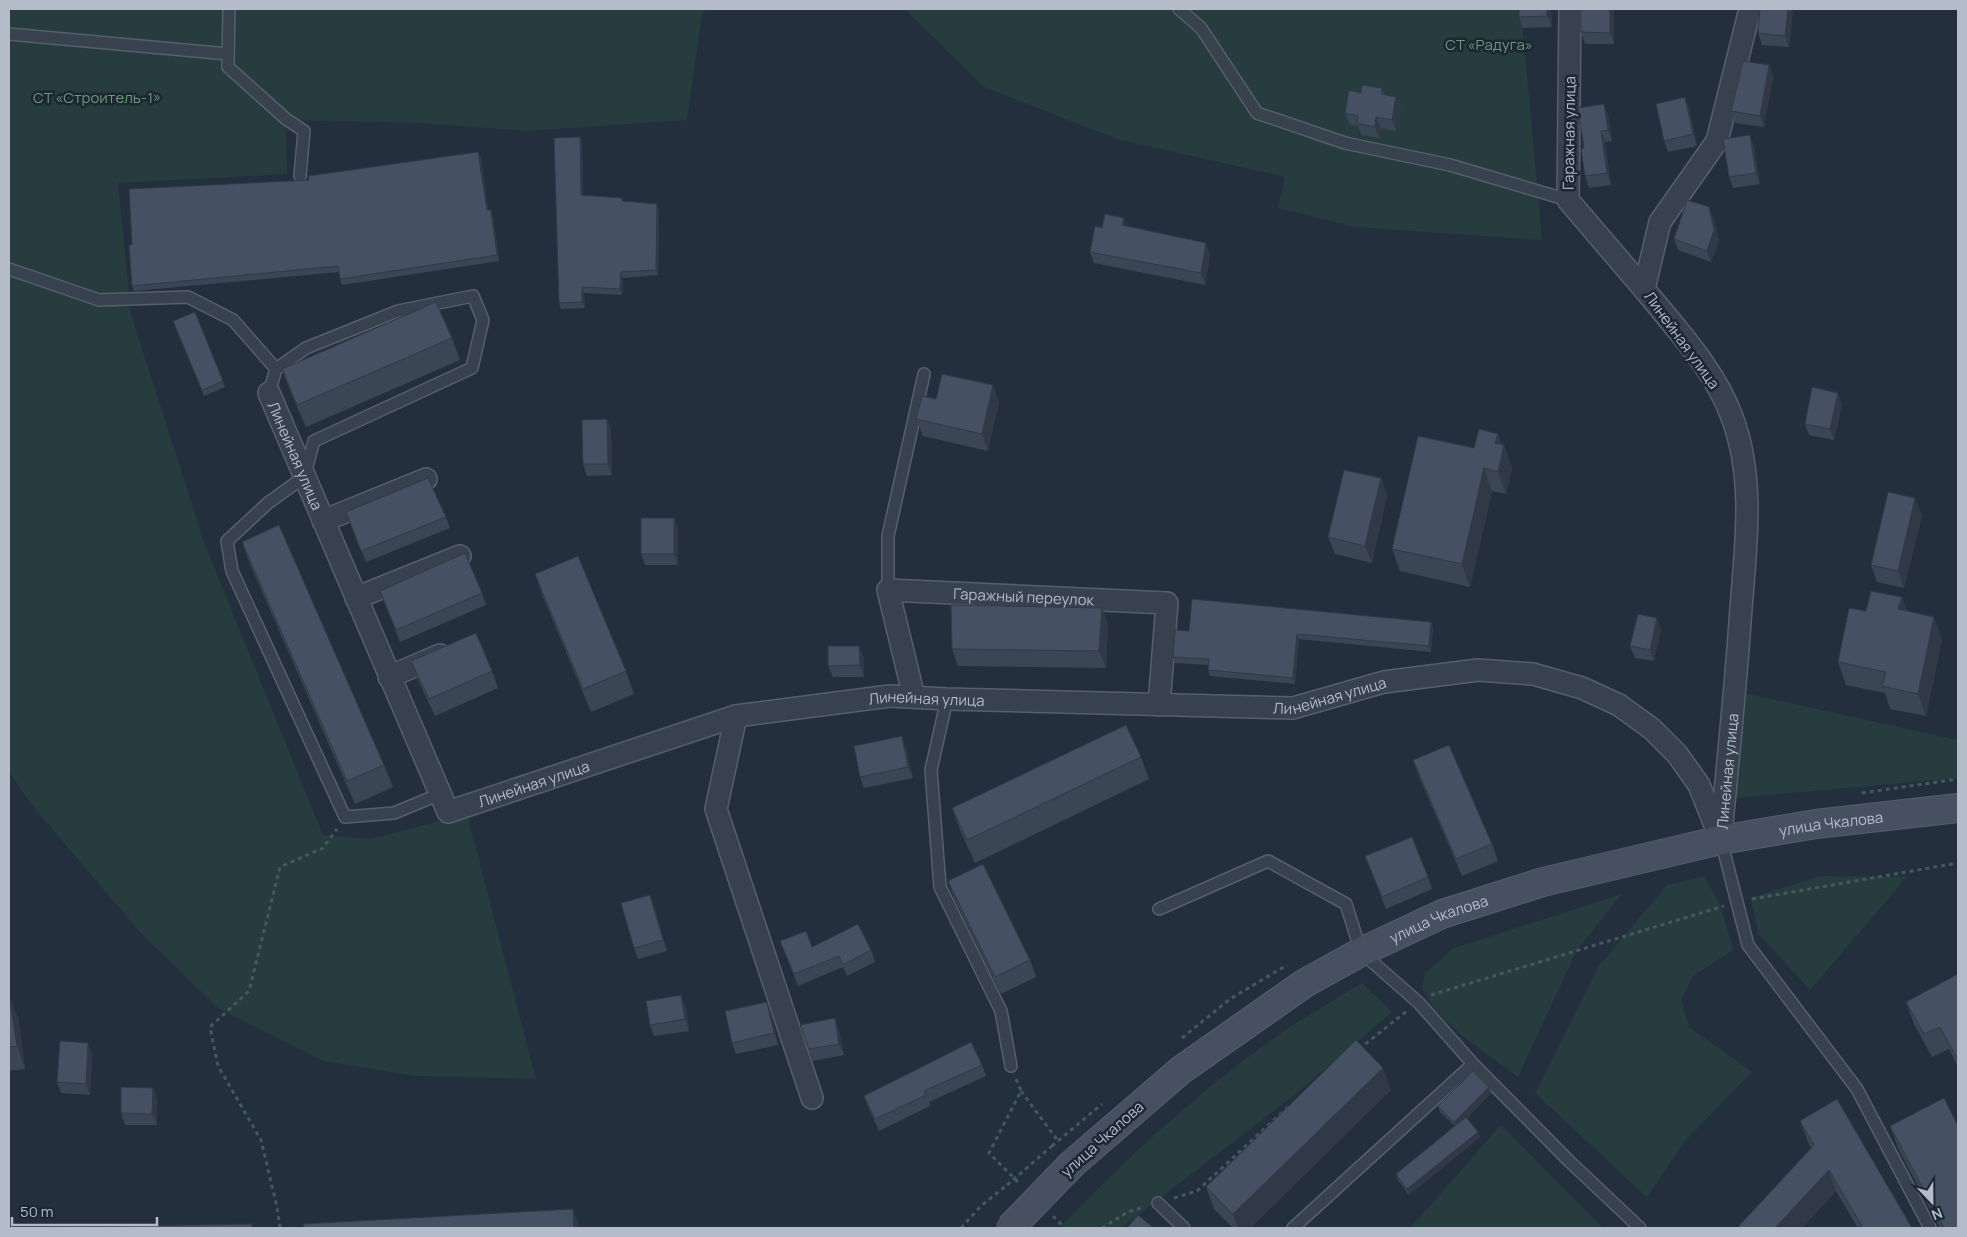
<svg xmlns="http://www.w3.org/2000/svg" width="1967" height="1237" font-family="Manrope,sans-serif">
<rect width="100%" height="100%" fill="#242f3e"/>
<g fill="#263c3f">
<path d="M 9,9 L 707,9 L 702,15 L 687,120 L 527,131 L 417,123 L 286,120 L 287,174 L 118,183 L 131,314 L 205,545 L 323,835 L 370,839 L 467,814 L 536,1079 L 415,1076 L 324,1061 L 218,1008 L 138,930 L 31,804 L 9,772 Z"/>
<path d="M 905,9 L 1521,9 L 1542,240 L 1355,227 L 1278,208 L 1285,177 L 1117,139 L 984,87 Z"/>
<path d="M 1744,693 L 1958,740 L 1958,778 L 1736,798 Z"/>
<path d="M 1704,876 L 1720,904 L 1733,950 L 1693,976 L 1681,1000 L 1689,1027 L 1752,1072 L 1684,1142 L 1647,1197 L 1535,1093 L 1598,967 L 1666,886 Z"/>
<path d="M 1820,876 L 1907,877 L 1810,990 L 1758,933 L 1751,898 Z"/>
<path d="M 1622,894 L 1577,950 L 1518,1077 L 1461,1035 L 1434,1009 L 1422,988 L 1425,973 L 1454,948 Z"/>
<path d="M 1362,983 L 1392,1012 L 1293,1096 L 1121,1228 L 1059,1228 C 1128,1157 1202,1088 1284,1031 C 1309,1014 1336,999 1362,983 Z"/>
<path d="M 1501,1125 L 1603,1228 L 1410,1228 Z"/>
</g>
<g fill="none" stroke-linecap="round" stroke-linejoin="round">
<g stroke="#565f6c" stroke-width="14">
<g id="service">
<path d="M 229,9 L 228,67 L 286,119 L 304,131 L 300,176"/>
<path d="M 1179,9 L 1201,28 L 1257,113 L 1345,143 L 1450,165 L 1568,200"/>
<path d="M 9,34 L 228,54"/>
<path d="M 9,269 L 99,300 L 188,297 L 233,320 L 276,369"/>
<path d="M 269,393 L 276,369 L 306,348 L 398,311 L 473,296 L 483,320 L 472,368 L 314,441 L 304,477 L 268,503 L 227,541 L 232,571 L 345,817 L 394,813 L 440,794"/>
<path d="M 888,590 L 888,536 L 924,374"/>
<path d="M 947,699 L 931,770 L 940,887 L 1001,1011 L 1011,1066"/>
<path d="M 1721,840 L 1748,945 L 1857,1089 L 1930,1228"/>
<path d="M 1159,909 L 1268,861 L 1346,904 L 1361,952 L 1419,1003 L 1473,1064 L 1569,1161 L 1640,1228"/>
<path d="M 1158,1203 L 1184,1228"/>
<path d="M 1293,1228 L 1473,1064"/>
</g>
</g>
<g stroke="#565f6c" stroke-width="24">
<g id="minor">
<path d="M 1570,9 L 1568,200 L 1644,289"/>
<path id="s1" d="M 269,393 L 448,812 L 736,716 L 890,696 L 947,699 L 1293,708 L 1384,682 L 1478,670 L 1533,674 L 1582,688 L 1619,705 L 1652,729 L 1677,754 L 1699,785 L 1721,840"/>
<path d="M 323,521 L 426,479"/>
<path d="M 356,598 L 460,556"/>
<path d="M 389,677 L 440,655"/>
<path id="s2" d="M 914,697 L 888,590 L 1167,603 L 1159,705"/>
<path d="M 736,716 L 716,809 L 812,1098"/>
<path id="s3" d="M 1721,835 C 1728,759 1736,684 1741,608 C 1746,544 1755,478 1732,417 C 1714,368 1676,329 1644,289 L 1660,222 L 1717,141 L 1750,9"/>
</g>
</g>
<g stroke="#565f6c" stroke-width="30">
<g id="secondary">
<path id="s4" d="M 1072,1164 L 1181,1070 L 1305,983 L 1361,952 L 1442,914 L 1543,882 L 1721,840 L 1816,824 L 1958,808"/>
</g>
</g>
<g stroke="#44595c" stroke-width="3" stroke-dasharray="4 4" stroke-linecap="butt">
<path d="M 1862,793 L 1958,779"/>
<path d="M 1752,899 L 1958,863"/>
<path d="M 1431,995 L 1724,906"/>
<path d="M 1182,1038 L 1230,999 L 1287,965"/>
<path d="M 1359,1049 L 1407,1011"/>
<path d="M 1016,1079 L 1021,1091 L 989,1153 L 1020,1184"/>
<path d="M 1021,1091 L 1058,1141"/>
<path d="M 1052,1146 L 1102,1104"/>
<path d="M 1174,1198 L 1197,1191 L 1288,1107"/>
<path d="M 1053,1216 L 1065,1228"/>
<path d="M 280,1228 L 277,1207 L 261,1140 L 218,1066 L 210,1027 L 249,991 L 280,867 L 323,848 L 337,829"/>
<path d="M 961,1228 L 981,1206 L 1007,1185"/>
<path d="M 1102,1228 L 1128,1212 L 1144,1207"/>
</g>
<use href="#service" stroke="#38414e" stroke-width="11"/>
<use href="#minor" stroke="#38414e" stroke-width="21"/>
<use href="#secondary" stroke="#465061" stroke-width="28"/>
<g stroke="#565f6c" stroke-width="30" stroke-linecap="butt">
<path id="secondary-bridge" d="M 1010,1228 L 1072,1164"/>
</g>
<path stroke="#44595c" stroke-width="3" stroke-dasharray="4 4" stroke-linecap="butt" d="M 1007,1185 L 1052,1146"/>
<use href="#secondary-bridge" stroke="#465061" stroke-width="28"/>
</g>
<g fill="#3b4654">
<path d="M 1551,9 L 1552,27 L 1523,28 L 1519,17 Z"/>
<path d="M 1614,9 L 1614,44 L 1585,44 L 1581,32 Z"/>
<path d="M 1793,9 L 1789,47 L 1762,45 L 1758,33 Z"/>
<path d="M 1769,65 L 1773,76 L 1764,127 L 1735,123 L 1731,111 Z"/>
<path d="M 1382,88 L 1384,94 L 1396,97 L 1401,108 L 1396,131 L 1381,128 L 1379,138 L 1361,135 L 1358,126 L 1350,125 L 1345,113 L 1361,93 Z"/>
<path d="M 1689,108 L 1697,146 L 1668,152 L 1664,141 Z"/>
<path d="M 1608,115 L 1612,141 L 1605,142 L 1611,185 L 1589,188 L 1585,176 L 1584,148 Z"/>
<path d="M 580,137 L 582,142 L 583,195 L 623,201 L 659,209 L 658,275 L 623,278 L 622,295 L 584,293 L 585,308 L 561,309 L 559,303 Z"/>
<path d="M 1754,146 L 1760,184 L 1733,188 L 1729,177 Z"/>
<path d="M 478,152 L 481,158 L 488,210 L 491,210 L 493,216 L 499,261 L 342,285 L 340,279 L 339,272 L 134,291 L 132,286 L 132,245 L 309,180 Z"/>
<path d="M 1714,219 L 1719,241 L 1711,262 L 1678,250 L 1674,239 Z"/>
<path d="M 1127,226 L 1206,243 L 1210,255 L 1205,285 L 1094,263 L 1090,252 L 1102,228 Z"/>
<path d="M 195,312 L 225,387 L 204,396 L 175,327 Z"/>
<path d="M 452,338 L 460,360 L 306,427 L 290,391 L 282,369 Z"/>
<path d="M 936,399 L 999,402 L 988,451 L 923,436 L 916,419 Z"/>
<path d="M 1842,404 L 1834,440 L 1809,435 L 1805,424 Z"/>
<path d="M 607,419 L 611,430 L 612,475 L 587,476 L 583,464 Z"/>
<path d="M 1498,434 L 1502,445 L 1504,445 L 1512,468 L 1506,494 L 1492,491 L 1470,587 L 1400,571 L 1392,549 L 1474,448 Z"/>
<path d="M 1381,478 L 1387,495 L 1372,563 L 1335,554 L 1328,537 Z"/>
<path d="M 1915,498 L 1922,516 L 1904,588 L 1877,582 L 1871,565 Z"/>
<path d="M 346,512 L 446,517 L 450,528 L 366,562 Z"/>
<path d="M 674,518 L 678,529 L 678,565 L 645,565 L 641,554 Z"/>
<path d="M 242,542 L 384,765 L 393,787 L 355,804 L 250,564 Z"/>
<path d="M 535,574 L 626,671 L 634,694 L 591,712 L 543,597 Z"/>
<path d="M 380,591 L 482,593 L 486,605 L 400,642 Z"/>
<path d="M 1902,597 L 1907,611 L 1942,639 L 1926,716 L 1890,709 L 1885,693 L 1846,685 L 1838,662 L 1866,611 Z"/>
<path d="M 1102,608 L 1108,625 L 1106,668 L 958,666 L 952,649 Z"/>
<path d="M 1431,622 L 1433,628 L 1431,652 L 1299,639 L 1295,684 L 1210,676 L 1208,670 L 1209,665 L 1175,663 L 1173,657 L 1189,631 Z"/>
<path d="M 1661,629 L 1654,661 L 1635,658 L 1630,646 Z"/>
<path d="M 859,646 L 864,658 L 864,677 L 833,677 L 828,666 Z"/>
<path d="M 411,661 L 492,671 L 498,688 L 435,716 L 417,678 Z"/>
<path d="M 906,748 L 913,778 L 864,788 L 860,777 Z"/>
<path d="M 1141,757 L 1149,779 L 975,863 L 960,830 L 952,808 Z"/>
<path d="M 1413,760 L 1492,844 L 1498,861 L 1462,876 L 1419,777 Z"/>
<path d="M 1365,856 L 1428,877 L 1432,889 L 1386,909 Z"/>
<path d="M 948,881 L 1030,960 L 1036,977 L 1001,994 L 954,898 Z"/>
<path d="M 654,906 L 667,951 L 638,959 L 634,948 Z"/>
<path d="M 780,941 L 812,947 L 871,950 L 875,962 L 847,976 L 843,967 L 798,986 Z"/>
<path d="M 1958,974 L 1958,1067 L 1949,1049 L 1932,1057 L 1914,1024 L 1906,1002 Z"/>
<path d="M 9,996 L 18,1018 L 25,1069 L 9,1071 Z"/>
<path d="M 767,1002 L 771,1014 L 778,1045 L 736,1054 L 732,1043 Z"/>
<path d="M 686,1007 L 689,1031 L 654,1036 L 650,1025 Z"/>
<path d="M 800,1025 L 839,1030 L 844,1055 L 813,1061 Z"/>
<path d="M 92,1055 L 90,1095 L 61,1093 L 57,1082 Z"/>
<path d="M 982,1065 L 986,1076 L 929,1102 L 930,1106 L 879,1131 L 868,1107 L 864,1096 Z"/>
<path d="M 1489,1087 L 1491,1093 L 1467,1118 L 1478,1132 L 1480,1137 L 1409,1195 L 1398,1180 L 1396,1174 L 1455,1126 L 1440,1112 L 1438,1106 Z"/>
<path d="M 1391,1090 L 1250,1228 L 1233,1228 L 1214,1209 L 1206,1187 Z"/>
<path d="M 157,1099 L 157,1125 L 125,1125 L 121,1113 Z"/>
<path d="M 1800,1121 L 1912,1228 L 1858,1228 L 1836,1191 L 1802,1228 L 1737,1228 L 1811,1148 L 1808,1142 Z"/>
<path d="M 1890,1126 L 1958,1228 L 1940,1228 L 1898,1148 Z"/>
</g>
<g fill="#303945">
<path d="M 1547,9 L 1551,9 L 1552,27 L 1547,16 Z"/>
<path d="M 1610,9 L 1614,9 L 1614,44 L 1610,33 Z"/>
<path d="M 1788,9 L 1793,9 L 1789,47 L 1785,36 Z"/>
<path d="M 1769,65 L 1773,76 L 1764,127 L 1760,116 Z"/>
<path d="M 1396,97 L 1401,108 L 1396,131 L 1392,120 Z"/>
<path d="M 1685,97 L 1689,108 L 1697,146 L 1693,134 Z"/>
<path d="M 1604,104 L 1608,115 L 1612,141 L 1608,130 Z"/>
<path d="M 1376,117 L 1381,128 L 1379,138 L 1375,127 Z"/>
<path d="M 1601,131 L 1605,142 L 1611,185 L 1607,173 Z"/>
<path d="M 1750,135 L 1754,146 L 1760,184 L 1756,173 Z"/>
<path d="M 580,137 L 582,142 L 583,201 L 581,195 Z"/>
<path d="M 478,152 L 481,158 L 489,216 L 487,210 Z"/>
<path d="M 657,204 L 659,209 L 658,275 L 656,270 Z"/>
<path d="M 1709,207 L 1714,219 L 1719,241 L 1711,262 L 1707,251 Z"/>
<path d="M 491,210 L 493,216 L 499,261 L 497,255 Z"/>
<path d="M 1124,218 L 1128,229 L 1122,225 Z"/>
<path d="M 1206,243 L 1210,255 L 1205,285 L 1201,273 Z"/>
<path d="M 621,272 L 623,278 L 622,295 L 620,289 Z"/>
<path d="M 582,287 L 584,293 L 585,308 L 582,302 Z"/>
<path d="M 993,385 L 999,402 L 988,451 L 982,434 Z"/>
<path d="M 1838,393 L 1842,404 L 1834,440 L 1830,429 Z"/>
<path d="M 607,419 L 611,430 L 612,475 L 608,464 Z"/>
<path d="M 1498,434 L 1503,449 L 1504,445 L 1512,468 L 1506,494 L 1498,472 L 1495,443 Z"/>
<path d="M 1484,468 L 1492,491 L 1470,587 L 1462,564 Z"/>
<path d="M 1381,478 L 1387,495 L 1372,563 L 1365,546 Z"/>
<path d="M 1915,498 L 1922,516 L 1904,588 L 1898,571 Z"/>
<path d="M 674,518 L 678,529 L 678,565 L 674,554 Z"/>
<path d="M 1902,597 L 1910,619 L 1898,609 Z"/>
<path d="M 1102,608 L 1108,625 L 1106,668 L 1099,651 Z"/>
<path d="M 1934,617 L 1942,639 L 1926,716 L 1918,694 Z"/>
<path d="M 1657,618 L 1661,629 L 1654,661 L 1650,650 Z"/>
<path d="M 1431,622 L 1433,628 L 1431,652 L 1429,646 Z"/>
<path d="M 1297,634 L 1299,639 L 1295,684 L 1293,678 Z"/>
<path d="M 859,646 L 864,658 L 864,677 L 860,665 Z"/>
<path d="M 902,736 L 906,748 L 913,778 L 908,767 Z"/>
<path d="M 650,895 L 654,906 L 667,951 L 663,940 Z"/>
<path d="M 9,995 L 18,1018 L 25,1069 L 17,1046 Z"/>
<path d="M 681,995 L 686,1007 L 689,1031 L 685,1019 Z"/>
<path d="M 767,1002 L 771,1014 L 778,1045 L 774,1033 Z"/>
<path d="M 835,1018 L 839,1030 L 844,1055 L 839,1044 Z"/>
<path d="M 88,1043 L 92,1055 L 90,1095 L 86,1084 Z"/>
<path d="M 1383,1068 L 1391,1090 L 1250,1228 L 1238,1228 L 1233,1214 Z"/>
<path d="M 1489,1087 L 1491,1093 L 1456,1128 L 1454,1122 Z"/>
<path d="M 153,1088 L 157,1099 L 157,1125 L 152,1114 Z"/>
<path d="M 1478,1132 L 1480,1137 L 1409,1195 L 1407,1189 Z"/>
<path d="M 1829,1170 L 1836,1191 L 1802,1228 L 1775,1228 Z"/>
<path d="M 573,1209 L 580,1228 L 574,1228 Z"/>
</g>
<g fill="#455162" stroke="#303945">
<path d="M 1519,9 L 1547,9 L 1547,16 L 1519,17 Z"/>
<path d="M 1581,9 L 1610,9 L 1610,33 L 1581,32 Z"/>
<path d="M 1760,9 L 1788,9 L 1785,36 L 1758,33 Z"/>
<path d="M 1743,61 L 1769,65 L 1760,116 L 1731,111 Z"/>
<path d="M 1362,85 L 1382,88 L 1381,94 L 1396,97 L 1392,120 L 1376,117 L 1375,127 L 1357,123 L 1358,116 L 1345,113 L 1349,90 L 1361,93 Z"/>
<path d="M 1685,97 L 1693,134 L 1664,141 L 1656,104 Z"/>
<path d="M 1604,104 L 1608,130 L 1601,131 L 1607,173 L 1585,176 L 1581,149 L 1584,148 L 1578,108 Z"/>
<path d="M 1750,135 L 1756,173 L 1729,177 L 1723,139 Z"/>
<path d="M 580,137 L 581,195 L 622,198 L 622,201 L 657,204 L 656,270 L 621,272 L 620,289 L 582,287 L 582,302 L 559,303 L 554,138 Z"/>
<path d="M 478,152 L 487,210 L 491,210 L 497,255 L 340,279 L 338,266 L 132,286 L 129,245 L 132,245 L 129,189 L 309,180 L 308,176 Z"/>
<path d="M 1687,200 L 1709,207 L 1714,230 L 1707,251 L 1674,239 Z"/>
<path d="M 1105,214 L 1124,218 L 1122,225 L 1206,243 L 1201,273 L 1090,252 L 1095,226 L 1102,228 Z"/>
<path d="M 436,302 L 452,338 L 297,405 L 282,369 Z"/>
<path d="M 195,312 L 223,381 L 202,390 L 173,321 Z"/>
<path d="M 942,374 L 993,385 L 982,434 L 916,419 L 922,396 L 936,399 Z"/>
<path d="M 1812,387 L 1838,393 L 1830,429 L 1805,424 Z"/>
<path d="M 607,419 L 608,464 L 583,464 L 582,420 Z"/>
<path d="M 1479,429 L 1498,434 L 1495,443 L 1504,445 L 1498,472 L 1484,468 L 1462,564 L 1392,549 L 1418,436 L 1474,448 Z"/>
<path d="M 1344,470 L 1381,478 L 1365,546 L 1328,537 Z"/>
<path d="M 428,478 L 446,517 L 361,551 L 346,512 Z"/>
<path d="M 1888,492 L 1915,498 L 1898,571 L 1871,565 Z"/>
<rect x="641" y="518" width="33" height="36"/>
<path d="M 279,525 L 384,765 L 347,781 L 242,542 Z"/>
<path d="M 465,553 L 482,593 L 396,630 L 380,591 Z"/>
<path d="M 578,556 L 626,671 L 583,689 L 535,574 Z"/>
<path d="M 1871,591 L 1902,597 L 1898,609 L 1934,617 L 1918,694 L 1882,686 L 1886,672 L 1838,662 L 1849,608 L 1866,611 Z"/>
<path d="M 1192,599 L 1431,622 L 1429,646 L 1297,634 L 1293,678 L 1208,670 L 1209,659 L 1173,657 L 1175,630 L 1189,631 Z"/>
<path d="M 951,605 L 1102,608 L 1099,651 L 952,649 Z"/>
<path d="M 1638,614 L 1657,618 L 1650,650 L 1630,646 Z"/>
<path d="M 476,633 L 492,671 L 429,699 L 411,661 Z"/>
<path d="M 828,646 L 859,646 L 860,665 L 828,666 Z"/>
<path d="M 1126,725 L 1141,757 L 967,840 L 952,808 Z"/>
<path d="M 902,736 L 908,767 L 860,777 L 854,746 Z"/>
<path d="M 1449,745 L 1492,844 L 1456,859 L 1413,760 Z"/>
<path d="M 1412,837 L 1428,877 L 1382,897 L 1365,856 Z"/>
<path d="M 983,864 L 1030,960 L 995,977 L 948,881 Z"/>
<path d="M 650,895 L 663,940 L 634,948 L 621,903 Z"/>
<path d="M 858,924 L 871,950 L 843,965 L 839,956 L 794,974 L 780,941 L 806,931 L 812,947 Z"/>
<path d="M 1958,974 L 1958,1060 L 1940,1027 L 1924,1034 L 1906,1002 Z"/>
<path d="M 9,995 L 17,1046 L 9,1047 Z"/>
<path d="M 681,995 L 685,1019 L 650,1025 L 646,1001 Z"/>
<path d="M 767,1002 L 774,1033 L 732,1043 L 725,1011 Z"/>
<path d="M 835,1018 L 839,1044 L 809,1049 L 800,1025 Z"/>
<path d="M 1356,1040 L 1383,1068 L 1233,1214 L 1206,1187 Z"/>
<path d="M 60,1041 L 88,1043 L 86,1084 L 57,1082 Z"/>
<path d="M 971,1042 L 982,1065 L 924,1091 L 926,1095 L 875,1119 L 864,1096 Z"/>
<path d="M 1473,1071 L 1489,1087 L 1454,1122 L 1438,1106 Z"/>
<path d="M 121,1087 L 153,1088 L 152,1114 L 121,1113 Z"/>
<path d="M 1944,1098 L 1958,1126 L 1958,1228 L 1944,1228 L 1890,1126 Z"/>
<path d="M 1837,1099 L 1912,1228 L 1863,1228 L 1829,1170 L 1775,1228 L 1737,1228 L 1814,1145 L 1800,1121 Z"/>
<path d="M 1466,1117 L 1478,1132 L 1407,1189 L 1396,1174 Z"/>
<path d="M 573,1209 L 574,1228 L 304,1228 L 303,1224 Z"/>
<path d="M 1138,1215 L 1154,1228 L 1127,1228 Z"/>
<path d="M 252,1224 L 252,1228 L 9,1228 Z"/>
</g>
<g text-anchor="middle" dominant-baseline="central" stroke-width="5" stroke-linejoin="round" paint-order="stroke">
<g font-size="15" fill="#6b9a76" stroke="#1d2633">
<text x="1489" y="44">СТ «Радуга»</text>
<text x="97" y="97">СТ «Строитель-1»</text>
</g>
<g font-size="15" fill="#b4bcc9" stroke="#1d2633">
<text transform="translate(1569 133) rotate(-89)">Гаражная улица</text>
<text transform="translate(1682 340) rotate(54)">Линейная улица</text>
<text stroke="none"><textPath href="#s1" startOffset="68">Линейная улица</textPath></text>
<text stroke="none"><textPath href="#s2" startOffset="246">Гаражный переулок</textPath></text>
<text stroke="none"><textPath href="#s1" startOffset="1356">Линейная улица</textPath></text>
<text stroke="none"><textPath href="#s1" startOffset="951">Линейная улица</textPath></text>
<text stroke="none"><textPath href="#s3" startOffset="64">Линейная улица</textPath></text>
<text stroke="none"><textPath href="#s1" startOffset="546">Линейная улица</textPath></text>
<text stroke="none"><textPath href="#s4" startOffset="849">улица Чкалова</textPath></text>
<text stroke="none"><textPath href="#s4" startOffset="444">улица Чкалова</textPath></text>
<text transform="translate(1102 1139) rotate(-42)">улица Чкалова</text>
</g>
</g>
<rect width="1967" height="1237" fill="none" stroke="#b4bcc9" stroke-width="20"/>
<g transform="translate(1932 1202) rotate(158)" stroke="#1d2633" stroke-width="4" paint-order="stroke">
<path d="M0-4L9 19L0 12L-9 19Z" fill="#b4bcc9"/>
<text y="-8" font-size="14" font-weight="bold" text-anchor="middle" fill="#b4bcc9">N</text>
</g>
<path d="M12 1217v8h145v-8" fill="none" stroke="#b4bcc9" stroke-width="2.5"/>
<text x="20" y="1217" font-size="15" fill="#b4bcc9" stroke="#1d2633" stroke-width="4" paint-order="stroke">50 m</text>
</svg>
